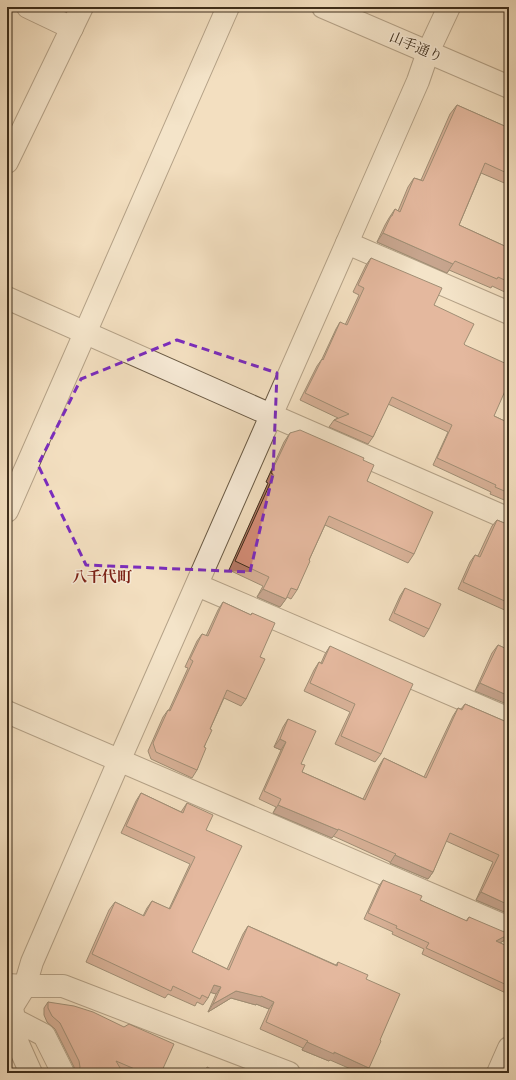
<svg xmlns="http://www.w3.org/2000/svg" width="516" height="1080" font-family="Cardo,'Noto Serif JP',serif">
<rect width="100%" height="100%" fill="#f3dfc0"/>
<filter id="stains"><feTurbulence type="fractalNoise" baseFrequency=".005" numOctaves="4"/><feColorMatrix values="0 0 0 0 .2 0 0 0 0 .09 0 0 0 0 .02 0 0 0 .5 -.17"/></filter>
<radialGradient id="worn" r=".72"><stop offset=".6" stop-color="#630" stop-opacity="0"/><stop offset="1" stop-color="#630" stop-opacity=".3"/></radialGradient>
<g fill="none" stroke-linecap="round" stroke-linejoin="round">
<g stroke="#6a5a44" stroke-width="24">
<g id="minor">
<path d="M 28,7 L 72,28"/>
<path d="M 323,7 L 509,87"/>
<path d="M 7,162 L 82,7"/>
<path d="M 347,243 L 509,313"/>
<path d="M 7,298 L 271,415 L 509,519"/>
<path d="M 7,511 L 228,7"/>
<path d="M 197,585 L 509,719"/>
<path d="M 7,712 L 509,928"/>
<path d="M 7,985 L 25,986 L 63,986 L 289,1073"/>
<path d="M 15,1020 L 44,1035 L 63,1073"/>
<path d="M 31,1073 L 18,1044 L 12,1007 L 25,986 L 32,962 L 119,761 L 347,243 L 418,81 L 428,52 L 449,7"/>
<path d="M 498,1073 L 509,1048"/>
</g>
</g>
<use href="#minor" stroke="#f7ead6" stroke-width="22"/>
</g>
<g fill="#b57865" stroke="#3d2d1a">
<path d="M 457,105 L 509,128 L 509,185 L 481,173 L 459,225 L 509,248 L 509,294 L 492,286 L 491,288 L 449,270 L 447,273 L 377,242 L 385,225 L 389,218 L 395,209 L 398,211 L 408,187 L 414,178 L 421,180 L 450,114 Z"/>
<path d="M 371,258 L 434,305 L 464,344 L 494,416 L 509,423 L 509,502 L 490,494 L 491,492 L 433,465 L 448,432 L 388,404 L 373,437 L 368,444 L 329,427 L 334,420 L 338,418 L 300,400 L 317,366 L 322,359 L 336,329 L 340,322 L 345,325 L 359,295 L 353,292 L 366,265 Z"/>
<path d="M 290,433 L 363,460 L 367,481 L 414,554 L 408,563 L 325,525 L 309,560 L 297,590 L 291,599 L 287,597 L 280,607 L 257,597 L 263,586 L 229,570 L 268,483 L 266,482 L 284,442 Z"/>
<path d="M 497,520 L 509,525 L 509,612 L 458,589 L 470,562 L 475,555 L 478,556 L 492,526 Z"/>
<path d="M 405,588 L 429,629 L 424,637 L 389,620 L 400,596 Z"/>
<path d="M 223,602 L 251,615 L 252,613 L 260,657 L 246,699 L 241,706 L 224,698 L 210,729 L 197,770 L 192,778 L 151,759 L 148,751 L 163,717 L 168,710 L 169,710 L 188,668 L 185,667 L 197,641 L 202,634 L 206,636 L 218,610 Z"/>
<path d="M 498,645 L 509,650 L 475,691 L 492,653 Z"/>
<path d="M 330,646 L 381,754 L 375,762 L 335,744 L 350,712 L 304,691 L 314,670 L 319,662 L 321,663 L 325,654 Z"/>
<path d="M 465,704 L 509,723 L 509,914 L 476,900 L 493,862 L 446,841 L 433,872 L 428,879 L 390,863 L 390,862 L 333,836 L 332,838 L 273,813 L 276,807 L 259,799 L 281,750 L 274,747 L 283,727 L 288,719 L 301,764 L 302,772 L 363,799 L 379,766 L 384,758 L 424,777 L 453,716 L 458,708 L 461,709 Z"/>
<path d="M 141,793 L 181,812 L 187,803 L 206,830 L 192,952 L 227,969 L 243,934 L 248,926 L 336,965 L 338,962 L 330,1060 L 329,1061 L 302,1050 L 303,1048 L 260,1029 L 269,1009 L 256,1004 L 256,1005 L 231,998 L 208,1012 L 216,994 L 210,992 L 208,998 L 203,1005 L 197,1002 L 195,1006 L 168,994 L 165,998 L 86,962 L 109,910 L 115,902 L 143,916 L 147,908 L 152,901 L 169,909 L 190,864 L 121,833 L 136,801 Z"/>
<path d="M 383,880 L 420,900 L 466,921 L 469,917 L 505,940 L 500,943 L 509,947 L 509,993 L 508,994 L 422,954 L 424,949 L 392,934 L 393,932 L 364,919 L 379,886 Z"/>
<path d="M 48,1002 L 161,1073 L 124,1073 L 122,1072 L 123,1073 L 75,1073 L 74,1067 L 55,1029 L 47,1022 L 44,1015 L 44,1008 Z"/>
</g>
<g fill="#936152" stroke="#3d2d1a">
<path d="M 383,233 L 453,264 L 447,273 L 377,242 Z"/>
<path d="M 263,589 L 286,599 L 280,607 L 257,597 Z"/>
<path d="M 480,683 L 509,696 L 509,705 L 475,691 Z"/>
<path d="M 280,739 L 286,742 L 281,750 L 274,747 Z"/>
<path d="M 278,805 L 338,830 L 332,838 L 273,813 Z"/>
<path d="M 395,855 L 433,872 L 428,879 L 390,863 Z"/>
<path d="M 481,892 L 509,905 L 509,914 L 476,900 Z"/>
<path d="M 509,934 L 505,940 L 492,947 L 496,941 Z"/>
<path d="M 214,985 L 221,987 L 216,994 L 209,992 Z"/>
<path d="M 236,991 L 261,996 L 274,1002 L 269,1009 L 256,1004 L 256,1005 L 231,998 L 208,1012 L 213,1004 Z"/>
<path d="M 307,1042 L 334,1052 L 369,1068 L 365,1073 L 360,1073 L 330,1060 L 329,1061 L 302,1050 Z"/>
</g>
<g fill="#d28b75" stroke="#3d2d1a">
<path d="M 457,105 L 509,128 L 509,174 L 485,163 L 459,225 L 509,248 L 509,282 L 498,277 L 497,279 L 455,261 L 453,264 L 383,233 L 391,216 L 392,216 L 395,209 L 400,212 L 414,178 L 423,181 Z"/>
<path d="M 371,258 L 442,288 L 434,305 L 474,324 L 464,344 L 465,345 L 509,365 L 509,382 L 494,416 L 509,423 L 509,493 L 495,487 L 496,485 L 437,458 L 452,425 L 392,397 L 373,437 L 334,420 L 349,414 L 305,393 L 322,359 L 323,360 L 340,322 L 347,325 L 364,288 L 358,285 Z"/>
<path d="M 300,430 L 364,458 L 363,460 L 374,465 L 367,481 L 433,512 L 414,554 L 329,516 L 309,560 L 310,561 L 297,590 L 291,588 L 286,599 L 263,589 L 269,577 L 235,561 L 274,475 L 271,473 L 290,433 Z"/>
<path d="M 497,520 L 509,525 L 509,603 L 463,582 L 475,555 L 480,557 Z"/>
<path d="M 405,588 L 441,604 L 429,629 L 394,613 Z"/>
<path d="M 223,602 L 251,615 L 252,613 L 275,623 L 260,657 L 265,659 L 246,699 L 227,690 L 210,729 L 212,730 L 204,747 L 206,748 L 197,770 L 156,752 L 153,743 L 168,710 L 170,711 L 193,661 L 190,659 L 202,634 L 208,636 Z"/>
<path d="M 498,645 L 509,650 L 509,696 L 480,683 Z"/>
<path d="M 330,646 L 413,684 L 381,754 L 341,736 L 355,704 L 310,683 L 319,662 L 322,664 Z"/>
<path d="M 465,704 L 509,723 L 509,905 L 481,892 L 499,855 L 450,833 L 433,872 L 395,855 L 396,854 L 338,829 L 338,830 L 278,805 L 281,799 L 264,791 L 286,742 L 280,739 L 288,719 L 316,731 L 301,764 L 305,765 L 302,772 L 365,800 L 384,758 L 426,778 L 458,708 L 462,710 Z"/>
<path d="M 141,793 L 183,813 L 187,803 L 213,815 L 206,830 L 242,846 L 192,952 L 229,970 L 248,926 L 337,966 L 338,962 L 368,975 L 366,979 L 400,994 L 380,1040 L 381,1041 L 369,1068 L 334,1052 L 334,1054 L 307,1042 L 308,1041 L 266,1022 L 274,1002 L 261,996 L 261,997 L 236,991 L 213,1004 L 221,987 L 214,985 L 208,998 L 202,995 L 200,999 L 173,986 L 171,991 L 92,954 L 115,902 L 144,916 L 152,901 L 170,909 L 195,857 L 126,826 Z"/>
<path d="M 383,880 L 422,896 L 420,900 L 467,921 L 469,917 L 509,934 L 496,941 L 509,947 L 509,986 L 426,948 L 429,943 L 396,928 L 397,926 L 368,913 Z"/>
<path d="M 48,1002 L 74,1006 L 93,1012 L 124,1027 L 129,1024 L 174,1044 L 161,1073 L 144,1073 L 116,1061 L 123,1073 L 78,1073 L 80,1067 L 79,1061 L 60,1023 L 52,1016 L 48,1008 Z"/>
<path d="M 207,1067 L 219,1073 L 205,1073 Z"/>
</g>
<path d="M0 0H516V1080H0ZM 177,340 L 277,373 L 273,474 L 250,572 L 86,565 L 38,465 L 81,379 Z" fill="#f3dfc0" fill-opacity=".55" fill-rule="evenodd"/>
<path fill="none" stroke="#7b2cbf" stroke-width="3" stroke-dasharray="8 5" stroke-linejoin="round" d="M 177,340 L 277,373 L 273,474 L 250,572 L 86,565 L 38,465 L 81,379 Z"/>
<g text-anchor="middle" dominant-baseline="central" stroke-width="3" stroke-linejoin="round" paint-order="stroke">
<g font-size="14" fill="#3d2d1a" stroke="#f7ead6">
<text transform="translate(416 47) rotate(23)">山手通り</text>
</g>
<g font-size="15" font-weight="bold" fill="#7a1f14" stroke="#f7ead6">
<text x="102" y="577">八千代町</text>
</g>
</g>
<rect width="516" height="1080" fill="none" stroke="#f3dfc0" stroke-width="24"/>
<rect x="8" y="8" width="500" height="1064" fill="none" stroke="#3d2d1a" stroke-width="2"/>
<rect x="12" y="12" width="492" height="1056" fill="none" stroke="#3d2d1a"/>
<rect width="100%" height="100%" filter="url(#stains)"/>
<rect width="100%" height="100%" fill="url(#worn)"/>
</svg>
